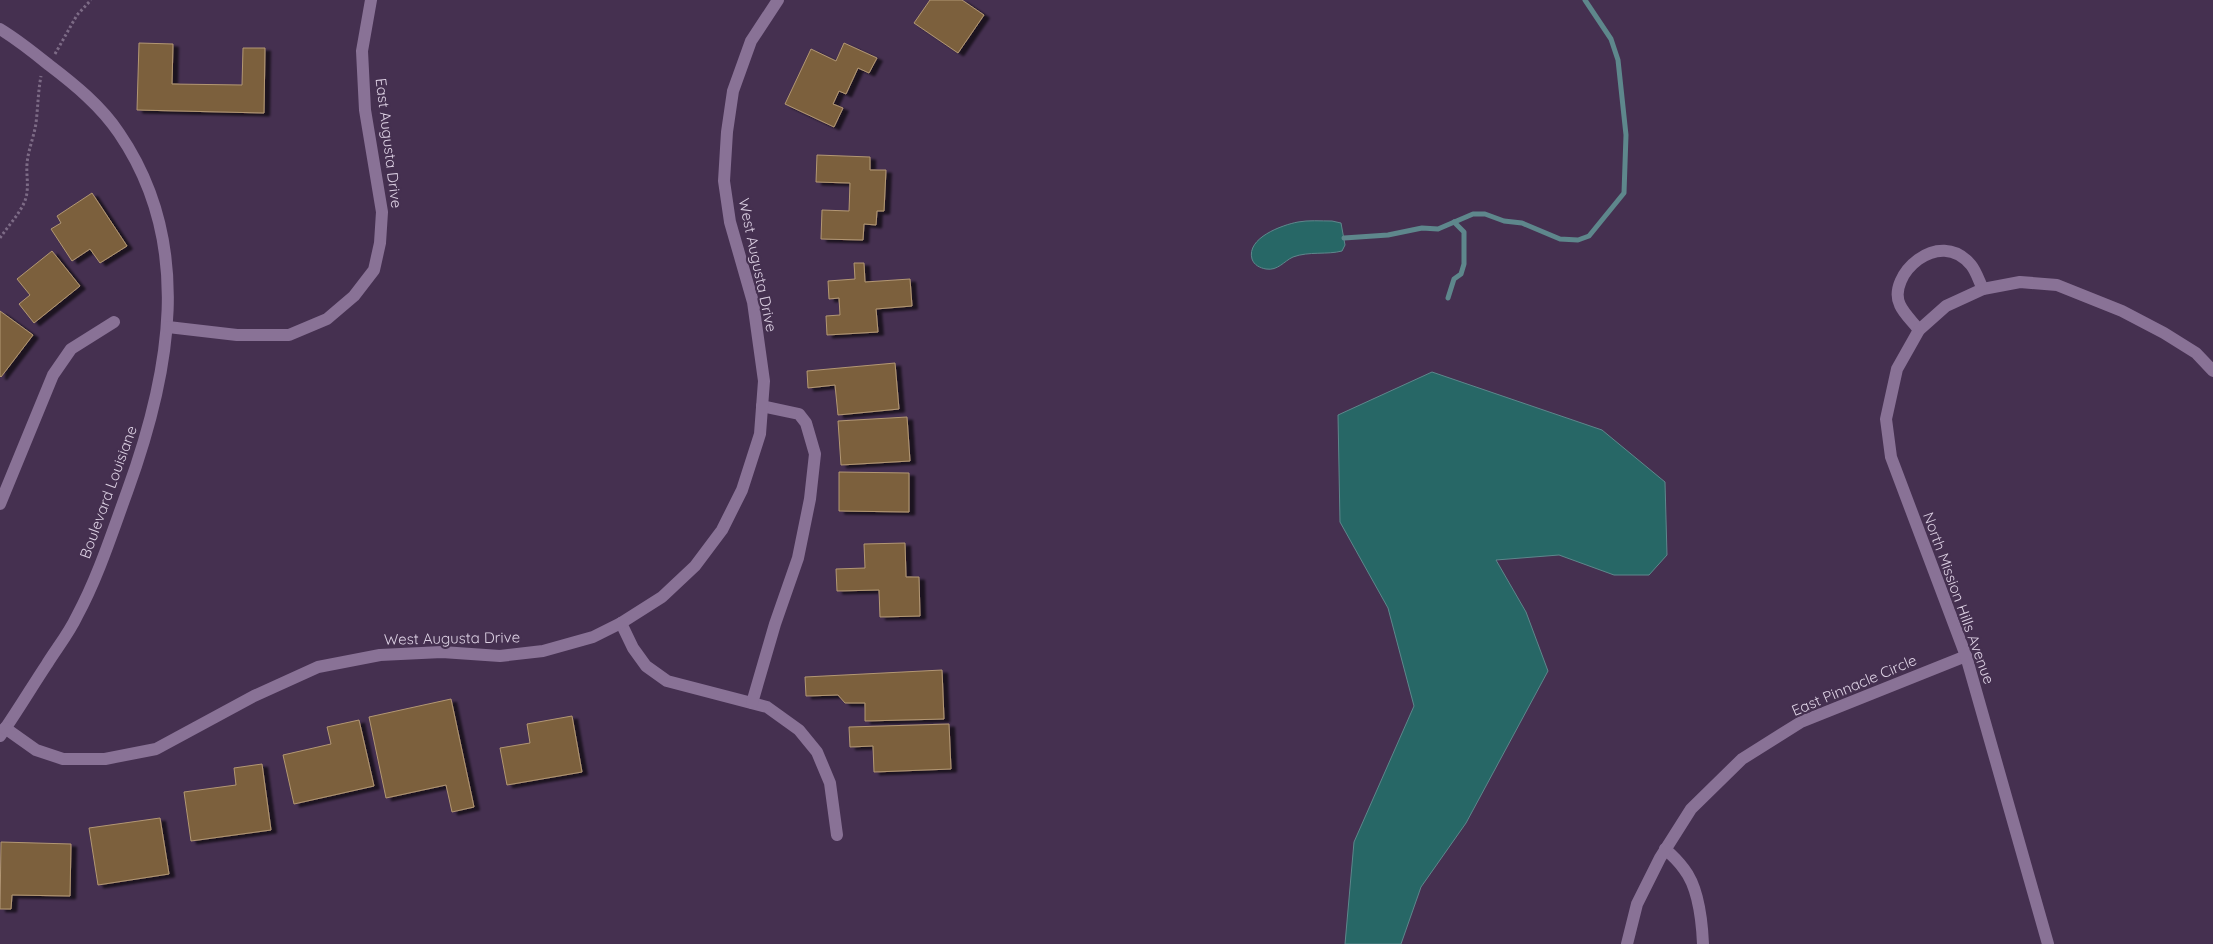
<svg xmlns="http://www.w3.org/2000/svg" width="2213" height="944" font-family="Quicksand,sans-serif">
<defs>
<filter id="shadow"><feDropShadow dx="5.5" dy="3" stdDeviation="1" flood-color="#0009"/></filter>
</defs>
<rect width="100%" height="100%" fill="#453050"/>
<g fill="#276766" stroke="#5e878c">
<path d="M 1332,221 L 1341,223 L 1345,245 L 1342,251 C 1327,255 1309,251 1293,257 C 1284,261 1278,271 1266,269 C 1260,268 1254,265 1252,259 C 1246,238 1282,225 1298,222 C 1308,220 1321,221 1332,221 Z"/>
<path d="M 1432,372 L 1602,430 L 1665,482 L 1667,555 L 1649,575 L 1614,575 L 1559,555 L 1496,560 L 1526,612 L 1548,671 L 1466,823 L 1421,887 L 1401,944 L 1345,944 L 1354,842 L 1414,706 L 1388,608 L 1340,522 L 1338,415 Z"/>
</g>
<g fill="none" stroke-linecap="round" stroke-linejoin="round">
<g stroke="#5e878c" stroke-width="5">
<path d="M 1344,238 L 1388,235 L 1422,228 L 1438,229 L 1473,214 L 1485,214 L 1504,221 L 1522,223 L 1560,239 L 1578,240 L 1589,236 L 1624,193 L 1626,135 L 1618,60 L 1611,39 L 1585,0"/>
<path d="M 1448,298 L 1454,279 L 1461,274 L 1464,264 L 1464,232 L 1454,222"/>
</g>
</g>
<g fill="#7b613e" stroke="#b39773" filter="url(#shadow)">
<path d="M 930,0 L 962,0 L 984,15 L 958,53 L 914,23 Z"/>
<path d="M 139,43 L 173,44 L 172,84 L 242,85 L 243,48 L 265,48 L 264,113 L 137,110 Z"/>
<path d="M 844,43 L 877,58 L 869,73 L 858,68 L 846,94 L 839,91 L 833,104 L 843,108 L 834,127 L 785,104 L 811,49 L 836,61 Z"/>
<path d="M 817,155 L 870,157 L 870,170 L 886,170 L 884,211 L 877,211 L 876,225 L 864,224 L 863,240 L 821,239 L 822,210 L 849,211 L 850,183 L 816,182 Z"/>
<path d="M 92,193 L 127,246 L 100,263 L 90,249 L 72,261 L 51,229 L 61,223 L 57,216 Z"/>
<path d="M 52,251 L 80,286 L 34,323 L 19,304 L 30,295 L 17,279 Z"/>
<path d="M 854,263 L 864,263 L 865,282 L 910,279 L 912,306 L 876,309 L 878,332 L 827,335 L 826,316 L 840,315 L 839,298 L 829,299 L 828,281 L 855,279 Z"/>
<path d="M 0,311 L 33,335 L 1,377 L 0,376 Z"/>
<path d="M 895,363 L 899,409 L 838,415 L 835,385 L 808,388 L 807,371 Z"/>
<path d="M 907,417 L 910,461 L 841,465 L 838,421 Z"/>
<path d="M 839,472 L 909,473 L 909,512 L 839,511 Z"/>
<path d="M 905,543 L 906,577 L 919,577 L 920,616 L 880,617 L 879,590 L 837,591 L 836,569 L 865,568 L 864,544 Z"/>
<path d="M 942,670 L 944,719 L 865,721 L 865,703 L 845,703 L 838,695 L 806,696 L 805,677 Z"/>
<path d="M 451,699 L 474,807 L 452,812 L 446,785 L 386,798 L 369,717 Z"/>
<path d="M 572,716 L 582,772 L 507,785 L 500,748 L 530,743 L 527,724 Z"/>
<path d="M 359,720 L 374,786 L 294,804 L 283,755 L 331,744 L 327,727 Z"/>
<path d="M 949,724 L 951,769 L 874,772 L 873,746 L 850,747 L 849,727 Z"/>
<path d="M 262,764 L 271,830 L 191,841 L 184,792 L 236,785 L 234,768 Z"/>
<path d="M 160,818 L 169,874 L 98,885 L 89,828 Z"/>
<path d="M 1,842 L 71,844 L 70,896 L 12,895 L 11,909 L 0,909 Z"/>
</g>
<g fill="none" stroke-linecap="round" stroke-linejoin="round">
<g stroke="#7d6b86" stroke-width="3" stroke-dasharray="2.5 2.5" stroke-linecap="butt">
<path d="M 55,54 L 77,15 L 91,0"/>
<path d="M 0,238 C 8,226 18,216 24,203 C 30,190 26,177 27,164 C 28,150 34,137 36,123 C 38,107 38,92 41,76"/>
</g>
<g stroke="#897296" stroke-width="12">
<path d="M 0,29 C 18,40 33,52 49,65 C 74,84 101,106 119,133 C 195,244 170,374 127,492 C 112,533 98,577 77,616 C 69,633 57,648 47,664 C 31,688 17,712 0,736"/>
<path d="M 168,327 L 237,335 L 289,335 L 327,319 L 354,296 L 374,270 L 380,243 L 382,212 L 365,110 L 362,51 L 371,0"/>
<path d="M 1919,330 C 1913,322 1904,314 1900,305 C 1886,276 1939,226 1971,265 C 1976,271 1979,281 1983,289"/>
<path d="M 0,504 L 53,375 L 71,349 L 114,322"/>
<path d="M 621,623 L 633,648 L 646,666 L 667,681 L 767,707 L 799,730 L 817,752 L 830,783 L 837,835"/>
<path d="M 752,703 L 775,624 L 798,558 L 810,499 L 815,454 L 806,423 L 799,414 L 762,406"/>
<path d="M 5,728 L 36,750 L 63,759 L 105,759 L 156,749 L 254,696 L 318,667 L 380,655 L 442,652 L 500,656 L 543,651 L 593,637 L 621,623 L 662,597 L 695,566 L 722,530 L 742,490 L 760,434 L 764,381 L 753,302 L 730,222 L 724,181 L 727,132 L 733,91 L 751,41 L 778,0"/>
<path d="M 1665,849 C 1672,855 1679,862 1684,869 C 1699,888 1702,921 1703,944"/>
<path d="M 1627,944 L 1637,904 L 1660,858 L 1691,809 L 1742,759 L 1801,722 L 1966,656"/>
<path d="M 2048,944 L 1966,656 L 1891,457 L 1886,419 L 1897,369 L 1919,330 L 1946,306 L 1983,289 L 2020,282 L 2057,285 L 2122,311 L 2164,333 L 2196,353 L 2213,371"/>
</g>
</g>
<g text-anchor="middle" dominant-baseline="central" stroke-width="4.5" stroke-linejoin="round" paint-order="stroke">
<g font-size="15" fill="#ddd1e4" stroke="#453050">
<text transform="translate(389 143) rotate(83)">East Augusta Drive</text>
<text transform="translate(758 265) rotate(78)">West Augusta Drive</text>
<text transform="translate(108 492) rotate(-70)">Boulevard Louisiane</text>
<text transform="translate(1959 598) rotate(70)">North Mission Hills Avenue</text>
<text transform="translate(452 638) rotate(-1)">West Augusta Drive</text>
<text transform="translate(1854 685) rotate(-23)">East Pinnacle Circle</text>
</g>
</g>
</svg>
